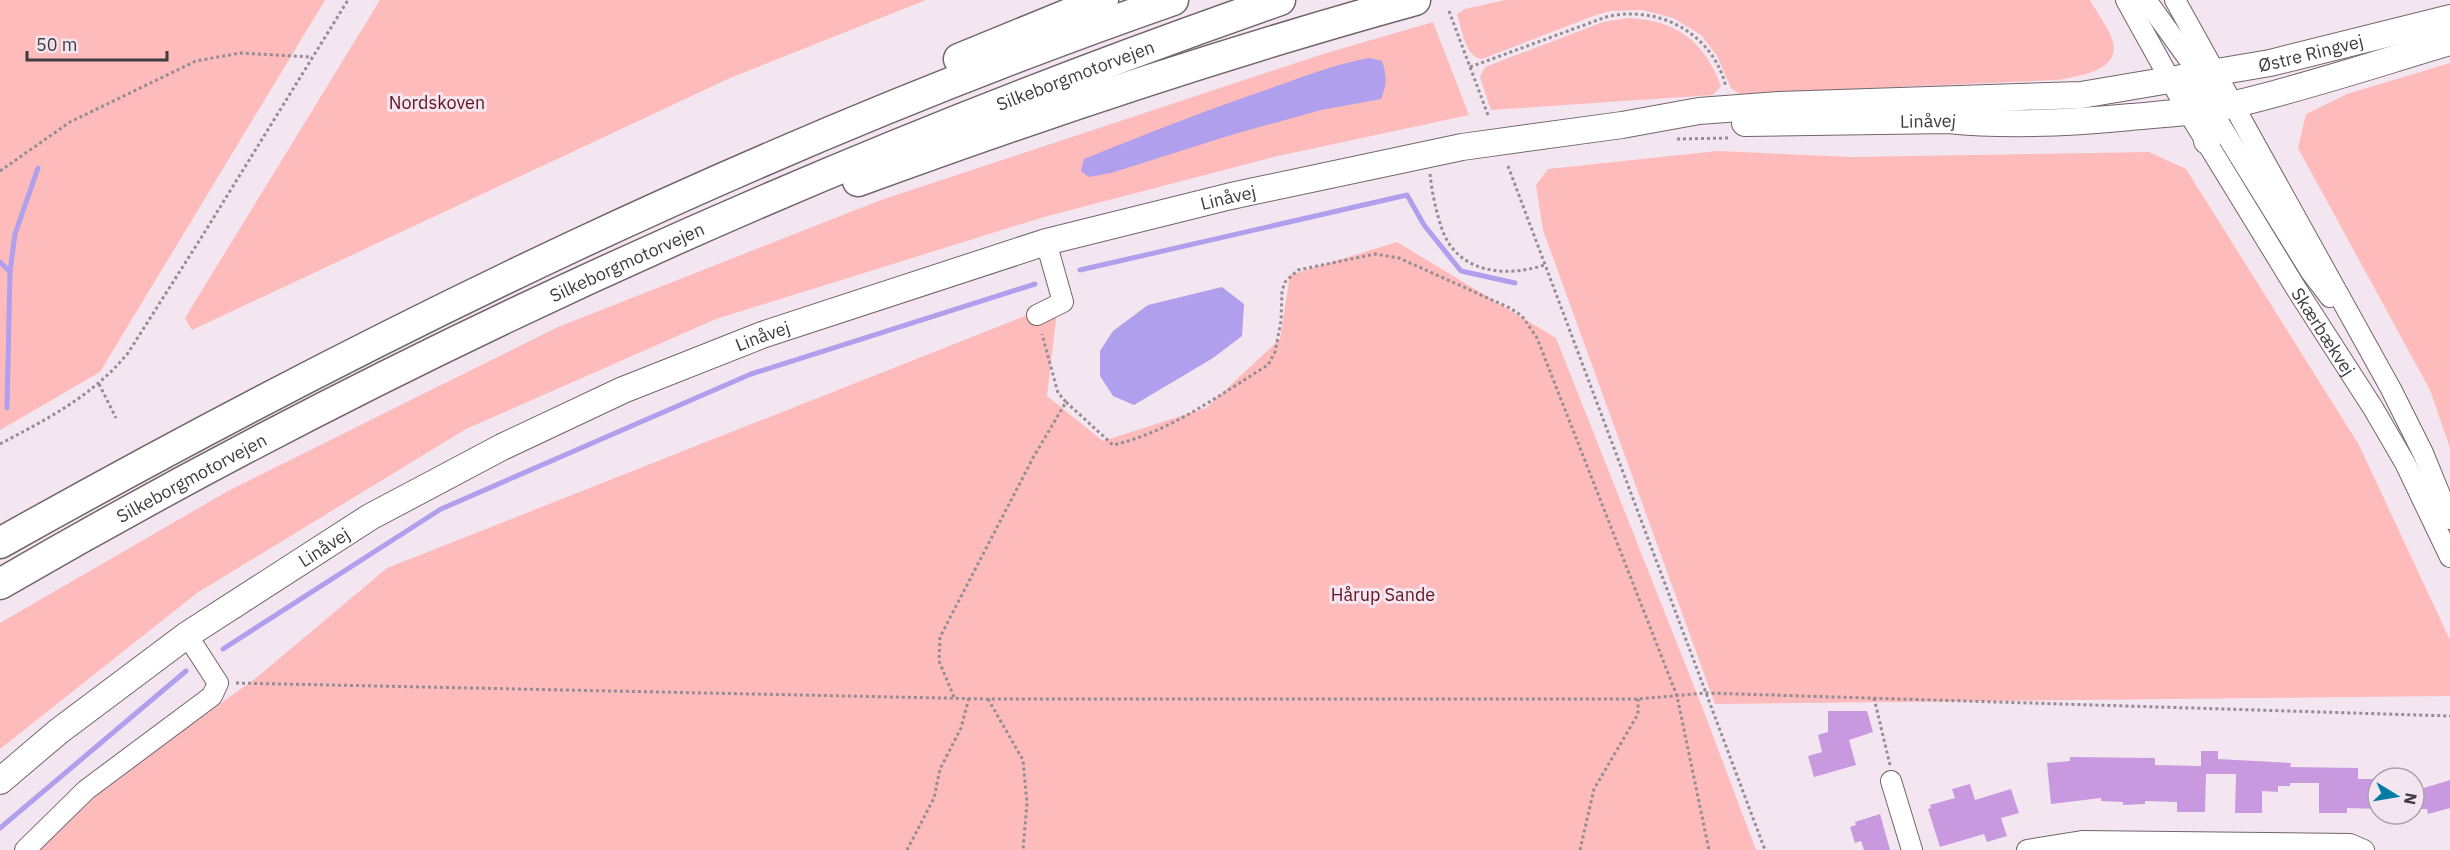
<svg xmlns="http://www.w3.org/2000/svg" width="2450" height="850" font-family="'IBM Plex Sans',sans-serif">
<rect width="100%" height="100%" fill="#f4e6f0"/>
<g fill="#fdbbbb">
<path d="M 0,0 L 325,0 L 100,372 L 0,430 Z"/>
<path d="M 380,0 L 926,0 L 730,78 L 192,330 L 185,318 Z"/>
<path d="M 1505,0 L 2090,0 C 2097,13 2109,28 2113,42 C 2121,71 2075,77 2056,80 L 1739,94 L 1731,88 L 1717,56 L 1701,35 L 1673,18 L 1642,10 L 1610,11 L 1596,15 L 1482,59 C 1465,57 1462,29 1457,14 L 1465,9 Z"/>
<path d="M 1628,18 C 1676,20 1704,41 1721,86 L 1713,95 L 1491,110 L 1480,77 L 1485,67 L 1603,22 Z"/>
<path d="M 1433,22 L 1469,115 L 1278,156 L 1044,217 L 716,319 L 466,429 L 197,593 L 0,749 L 0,623 L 228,491 L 558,327 L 881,200 L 1323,54 Z"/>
<path d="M 2450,63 L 2450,448 L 2430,390 L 2298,148 L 2306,114 L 2347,94 Z"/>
<path d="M 1717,151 L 1852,157 L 2149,152 L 2186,169 L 2359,445 L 2450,640 L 2450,696 L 1715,704 L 1543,230 L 1536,185 L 1548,169 Z"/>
<path d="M 1397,242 L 1556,338 L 1701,704 L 1756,850 L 37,850 L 89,798 L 256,678 L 387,568 L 1058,303 L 1047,396 L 1103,441 L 1206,408 L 1280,339 L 1290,275 Z"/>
</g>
<g fill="#b09fec">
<path d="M 1369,58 L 1382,61 C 1387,76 1387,84 1381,99 L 1321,110 L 1231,135 L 1111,173 L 1089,177 L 1081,171 L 1084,159 C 1148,133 1212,108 1277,86 C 1307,75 1337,64 1369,58 Z"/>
<path d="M 1222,287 L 1244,304 L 1242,336 L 1213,358 L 1134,405 L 1113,396 L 1100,376 L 1100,351 L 1113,331 L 1148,305 Z"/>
</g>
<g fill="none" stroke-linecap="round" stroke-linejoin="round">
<g stroke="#b09fec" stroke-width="5">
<path d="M 0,262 L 10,272"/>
<path d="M 1080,270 L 1407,195 L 1424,225 L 1461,271 L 1515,283"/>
<path d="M 7,408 L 10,272 L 15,234 L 38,168"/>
<path d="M 223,649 L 441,509 L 751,374 L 1035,284"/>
<path d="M 0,828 L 186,671"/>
</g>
</g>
<g fill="#c999df">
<path d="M 1828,711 L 1867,711 L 1873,732 L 1849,740 L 1856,765 L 1814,777 L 1808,756 L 1822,752 L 1818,735 L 1828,732 Z"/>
<path d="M 2201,751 L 2218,751 L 2218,759 L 2291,763 L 2290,767 L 2358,768 L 2358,779 L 2378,779 L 2378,809 L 2347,808 L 2347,813 L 2319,813 L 2319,783 L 2290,783 L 2290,786 L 2278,786 L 2278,792 L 2262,791 L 2262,813 L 2235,813 L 2236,774 L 2206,774 L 2205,812 L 2177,812 L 2177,802 L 2145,801 L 2145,804 L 2123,805 L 2123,802 L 2101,801 L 2101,798 L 2051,804 L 2047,763 L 2070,761 L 2070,757 L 2155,758 L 2155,765 L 2201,766 Z"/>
<path d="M 2450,780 L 2450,808 L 2428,814 L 2427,809 L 2414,809 L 2414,791 Z"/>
<path d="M 1970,784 L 1975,800 L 2011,789 L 2019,813 L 2001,818 L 2007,836 L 1987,842 L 1984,834 L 1940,847 L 1928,809 L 1931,808 L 1930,805 L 1955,798 L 1952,789 Z"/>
<path d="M 1880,814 L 1890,850 L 1864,850 L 1861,841 L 1855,843 L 1850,827 L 1856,825 L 1855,822 Z"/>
</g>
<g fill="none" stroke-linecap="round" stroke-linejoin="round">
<g stroke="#71656d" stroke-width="22">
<g id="minor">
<path id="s1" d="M 2126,0 L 2188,112 L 2297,290 L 2373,408 L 2405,463 L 2450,557"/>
<path d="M 2146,0 L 2206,83"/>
<path d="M 2175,0 L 2391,389 L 2423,453 L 2450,519"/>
<path d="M 2171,81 L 2193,88 L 2203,97 L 2311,272 L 2330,297"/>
<path d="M 1037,315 L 1063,302 L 1046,242"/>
<path d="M 1891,781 L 1912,850"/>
<path d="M 25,850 L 86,790 L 212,696 L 218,683 L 187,635"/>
<path d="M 2027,850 L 2082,841 L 2350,844 L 2364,850"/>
</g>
</g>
<g stroke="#71656d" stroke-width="28">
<g id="major">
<path id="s2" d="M 1745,123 L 1948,120 C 2008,126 2070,123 2131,117 C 2165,114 2201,112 2235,104 C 2307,87 2379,63 2450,42"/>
<path d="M 2207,141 C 2204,122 2208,111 2222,98"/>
<path id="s3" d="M 0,781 L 59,731 L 187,635 L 370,517 L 502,447 L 623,390 L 762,335 L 1046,242 L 1231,196 L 1462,147 L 1622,125 L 1699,111 L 1779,105 L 2081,95 L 2270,63 L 2450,18"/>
</g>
</g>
<g stroke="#71656d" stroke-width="33">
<g id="highway">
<path d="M 959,59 L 1103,0"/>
<path d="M 858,181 C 1041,114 1226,52 1415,0"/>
<path d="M 0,543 C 376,332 766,142 1173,0"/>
<path id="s4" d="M 0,584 C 407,348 836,155 1280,0"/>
</g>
</g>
<g stroke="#968d94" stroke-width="3" stroke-dasharray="3 3" stroke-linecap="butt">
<path d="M 1449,11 L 1488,115"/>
<path d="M 1470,67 L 1606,17 C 1658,4 1713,33 1726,87"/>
<path d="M 1677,139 L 1730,138"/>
<path d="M 1508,166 L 1765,850"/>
<path d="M 0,171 L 70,122 L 196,61 L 240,53 L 312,57"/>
<path d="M 1430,174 C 1432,192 1436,212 1442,229 C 1457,273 1506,278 1544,265"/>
<path d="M 99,384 L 116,418"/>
<path d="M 1066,402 L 1113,445 C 1170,432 1219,395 1268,365 L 1275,352 L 1281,321 L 1282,291 L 1285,282 L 1298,270 L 1375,254 L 1399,258 L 1510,308 L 1522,316 L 1537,338 L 1677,696 L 1709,850"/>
<path d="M 0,444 C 47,419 93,396 128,353 L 201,238 L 348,0"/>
<path d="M 236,683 L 988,699 L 1638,699 L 1706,693 L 2450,716"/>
<path d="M 954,697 L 939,661 L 940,637 L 1034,456 L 1066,402 L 1058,393 L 1042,334"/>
<path d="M 1874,698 L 1890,765"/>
<path d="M 988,699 L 1023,760 L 1027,803 L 1023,850"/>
<path d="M 907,850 L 934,798 L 940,769 L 961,728 L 969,698"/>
<path d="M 1580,850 L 1594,789 L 1638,714 L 1638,699"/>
</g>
<use href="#minor" stroke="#fff" stroke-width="20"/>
<use href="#major" stroke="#fff" stroke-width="26"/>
<use href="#highway" stroke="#fff" stroke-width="30"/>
</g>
<g text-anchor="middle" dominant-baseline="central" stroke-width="6" stroke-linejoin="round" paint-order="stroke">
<g font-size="18" fill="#403b3f" stroke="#f4e6f0">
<text stroke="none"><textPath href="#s3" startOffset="2469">Østre Ringvej</textPath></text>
<text stroke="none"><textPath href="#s4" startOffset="1191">Silkeborgmotorvejen</textPath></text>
<text stroke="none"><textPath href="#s2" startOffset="183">Linåvej</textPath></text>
<text stroke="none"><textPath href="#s3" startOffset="1374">Linåvej</textPath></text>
<text stroke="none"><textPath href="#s4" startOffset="705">Silkeborgmotorvejen</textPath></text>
<text stroke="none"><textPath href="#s1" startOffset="386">Skærbækvej</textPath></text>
<text stroke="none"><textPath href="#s3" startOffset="888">Linåvej</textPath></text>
<text stroke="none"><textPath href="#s4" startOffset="219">Silkeborgmotorvejen</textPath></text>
<text stroke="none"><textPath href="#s3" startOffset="400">Linåvej</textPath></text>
</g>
<g font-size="18" fill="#63131e" stroke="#f4e6f0">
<text x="437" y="102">Nordskoven</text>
<text x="1383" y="594">Hårup Sande</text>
</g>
</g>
<g transform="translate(2396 796) rotate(101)"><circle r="28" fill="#f4e6f0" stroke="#aca2a9" stroke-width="1.5"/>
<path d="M0-4.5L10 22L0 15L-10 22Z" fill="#047ba3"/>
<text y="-9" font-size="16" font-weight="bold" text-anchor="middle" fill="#403b3f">N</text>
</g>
<path d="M27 51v9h140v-9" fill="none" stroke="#403b3f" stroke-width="3"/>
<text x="36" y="51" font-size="18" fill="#403b3f" stroke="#f4e6f0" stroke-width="4.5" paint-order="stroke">50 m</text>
</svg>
